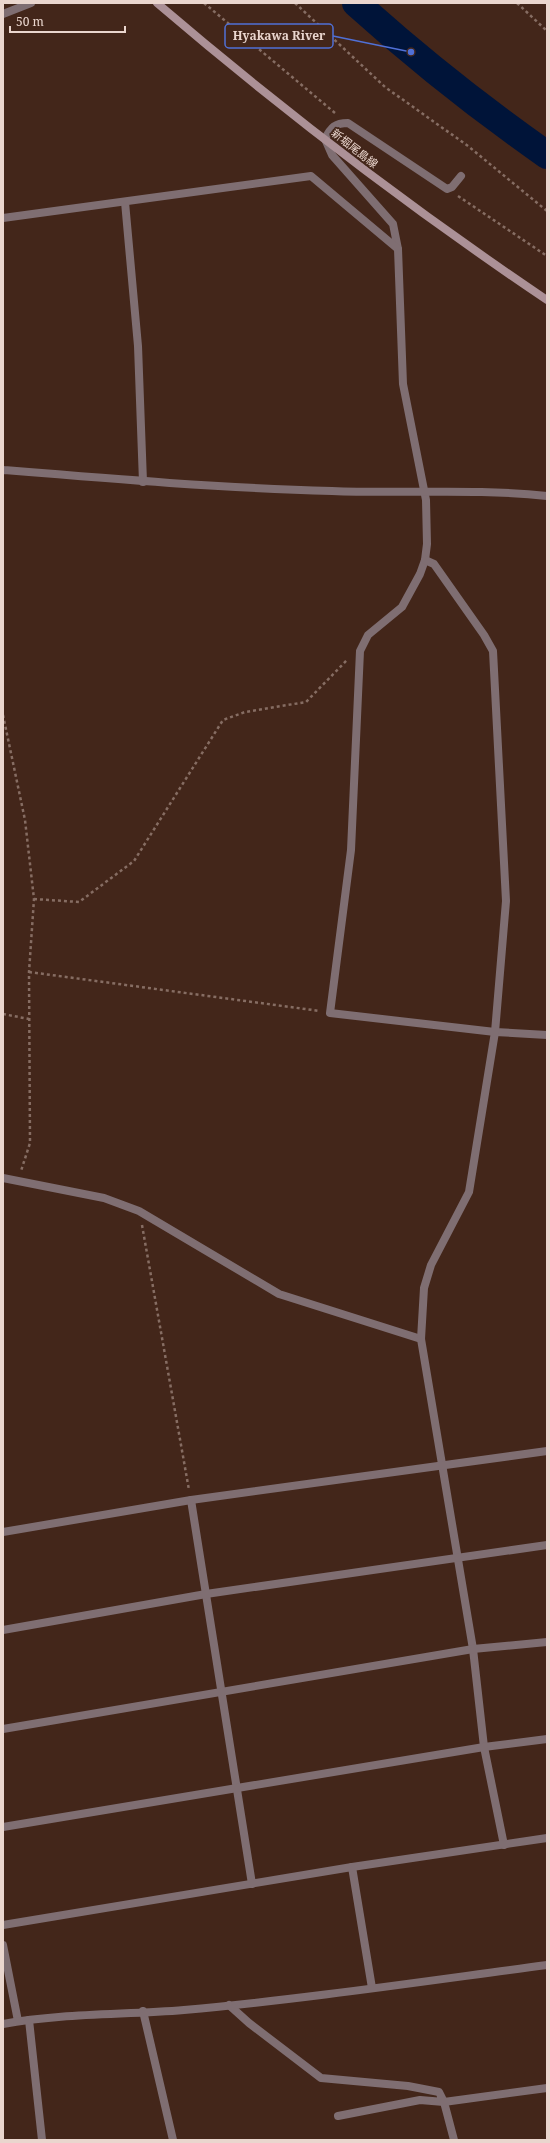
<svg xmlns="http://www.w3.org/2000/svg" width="550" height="2143" font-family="'Noto Serif','Noto Sans JP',serif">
<rect width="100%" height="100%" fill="#43261a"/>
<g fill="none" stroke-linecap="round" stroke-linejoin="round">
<path stroke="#001439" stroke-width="28" d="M 356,3 C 417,58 480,108 547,155"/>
<g stroke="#866d63" stroke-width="2.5" stroke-dasharray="3 3" stroke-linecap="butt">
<path d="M 204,3 L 335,113"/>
<path d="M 295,3 L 385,87 L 468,146 L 547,211"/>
<path d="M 517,3 L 547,31"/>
<path d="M 458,196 L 547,256"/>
<path d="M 3,715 L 25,820 L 34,899 L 29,972 L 30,1143 L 21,1171"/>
<path d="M 34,899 L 79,902 L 134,861 L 223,720 L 245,712 L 306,702 L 348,659"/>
<path d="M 29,972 L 320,1011"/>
<path d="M 3,1014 L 29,1019"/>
<path d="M 142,1225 L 189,1490"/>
</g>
<g stroke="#7f6e72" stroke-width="8">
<path d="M 398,249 L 393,224 L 332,155 L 325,139 C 331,127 335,123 348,123 L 447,189 L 452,187 L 461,176"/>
<path d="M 3,1178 L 104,1198 L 139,1211 L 279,1294 L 421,1339"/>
<path d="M 229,2005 L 249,2023 L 321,2078 L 408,2086 L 439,2092 L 444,2102 L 420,2100 L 338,2116"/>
</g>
<g stroke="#7f6e72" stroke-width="8">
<path d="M 125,202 L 138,346 L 143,482"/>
<path d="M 3,218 L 311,176 L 398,249 L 403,384 L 426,500 L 427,544 L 425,560 L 420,574 L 402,607 L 368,635 L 360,651 L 351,850 L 330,1013 L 495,1032 L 547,1035"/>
<path d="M 3,470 C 113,479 222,488 332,491 C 404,494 475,488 547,496"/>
<path d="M 425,560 L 434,564 L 484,635 L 493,651 L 506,901 L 495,1032 L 469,1192 L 431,1265 L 424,1288 L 421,1339 L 473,1649 L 484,1747 L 504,1845"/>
<path d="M 191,1500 L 252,1884"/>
<path d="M 3,1532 L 191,1500 L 547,1451"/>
<path d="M 3,1630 L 206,1594 L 547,1545"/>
<path d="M 3,1729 L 473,1649 L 547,1642"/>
<path d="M 3,1827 L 484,1747 L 547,1739"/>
<path d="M 352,1867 L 372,1988"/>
<path d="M 3,1925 L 352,1867 L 547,1838"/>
<path d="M 3,1945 L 18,2021"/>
<path d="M 143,2011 L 173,2140"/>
<path d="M 29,2020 L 42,2140"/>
<path d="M 454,2140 L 444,2102 L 547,2088"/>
</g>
<g stroke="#7f6e72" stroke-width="8">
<path d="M 3,14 L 31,3"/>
<path d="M 3,2024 C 62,2013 124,2015 184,2010 C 305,1999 426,1981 547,1965"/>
</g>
<path stroke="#ac9197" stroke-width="8" d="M 157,3 C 281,109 412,209 547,300"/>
</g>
<g text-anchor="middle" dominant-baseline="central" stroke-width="3.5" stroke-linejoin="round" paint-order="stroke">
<g font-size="11" fill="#ead6ce" stroke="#43261a">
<text transform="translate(355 148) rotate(38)">新堀尾島線</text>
</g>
</g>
<path fill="none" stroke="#5070d6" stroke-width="1.5" d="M411 52L333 36"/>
<circle fill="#5070d6" stroke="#43261a" stroke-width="1.5" cx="411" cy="52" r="4"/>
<rect fill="#43261a" stroke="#5070d6" stroke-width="1.5" x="225" y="24" width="108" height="24" rx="4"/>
<g font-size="12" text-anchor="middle" font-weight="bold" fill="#ead6ce">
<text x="279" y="40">Hyakawa River</text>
</g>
<rect width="550" height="2143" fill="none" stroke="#ead6ce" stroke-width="8"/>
<path d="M10 26v6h115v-6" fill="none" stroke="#ead6ce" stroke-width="2"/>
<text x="16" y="26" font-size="12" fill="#ead6ce" stroke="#43261a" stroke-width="3" paint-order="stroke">50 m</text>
</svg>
